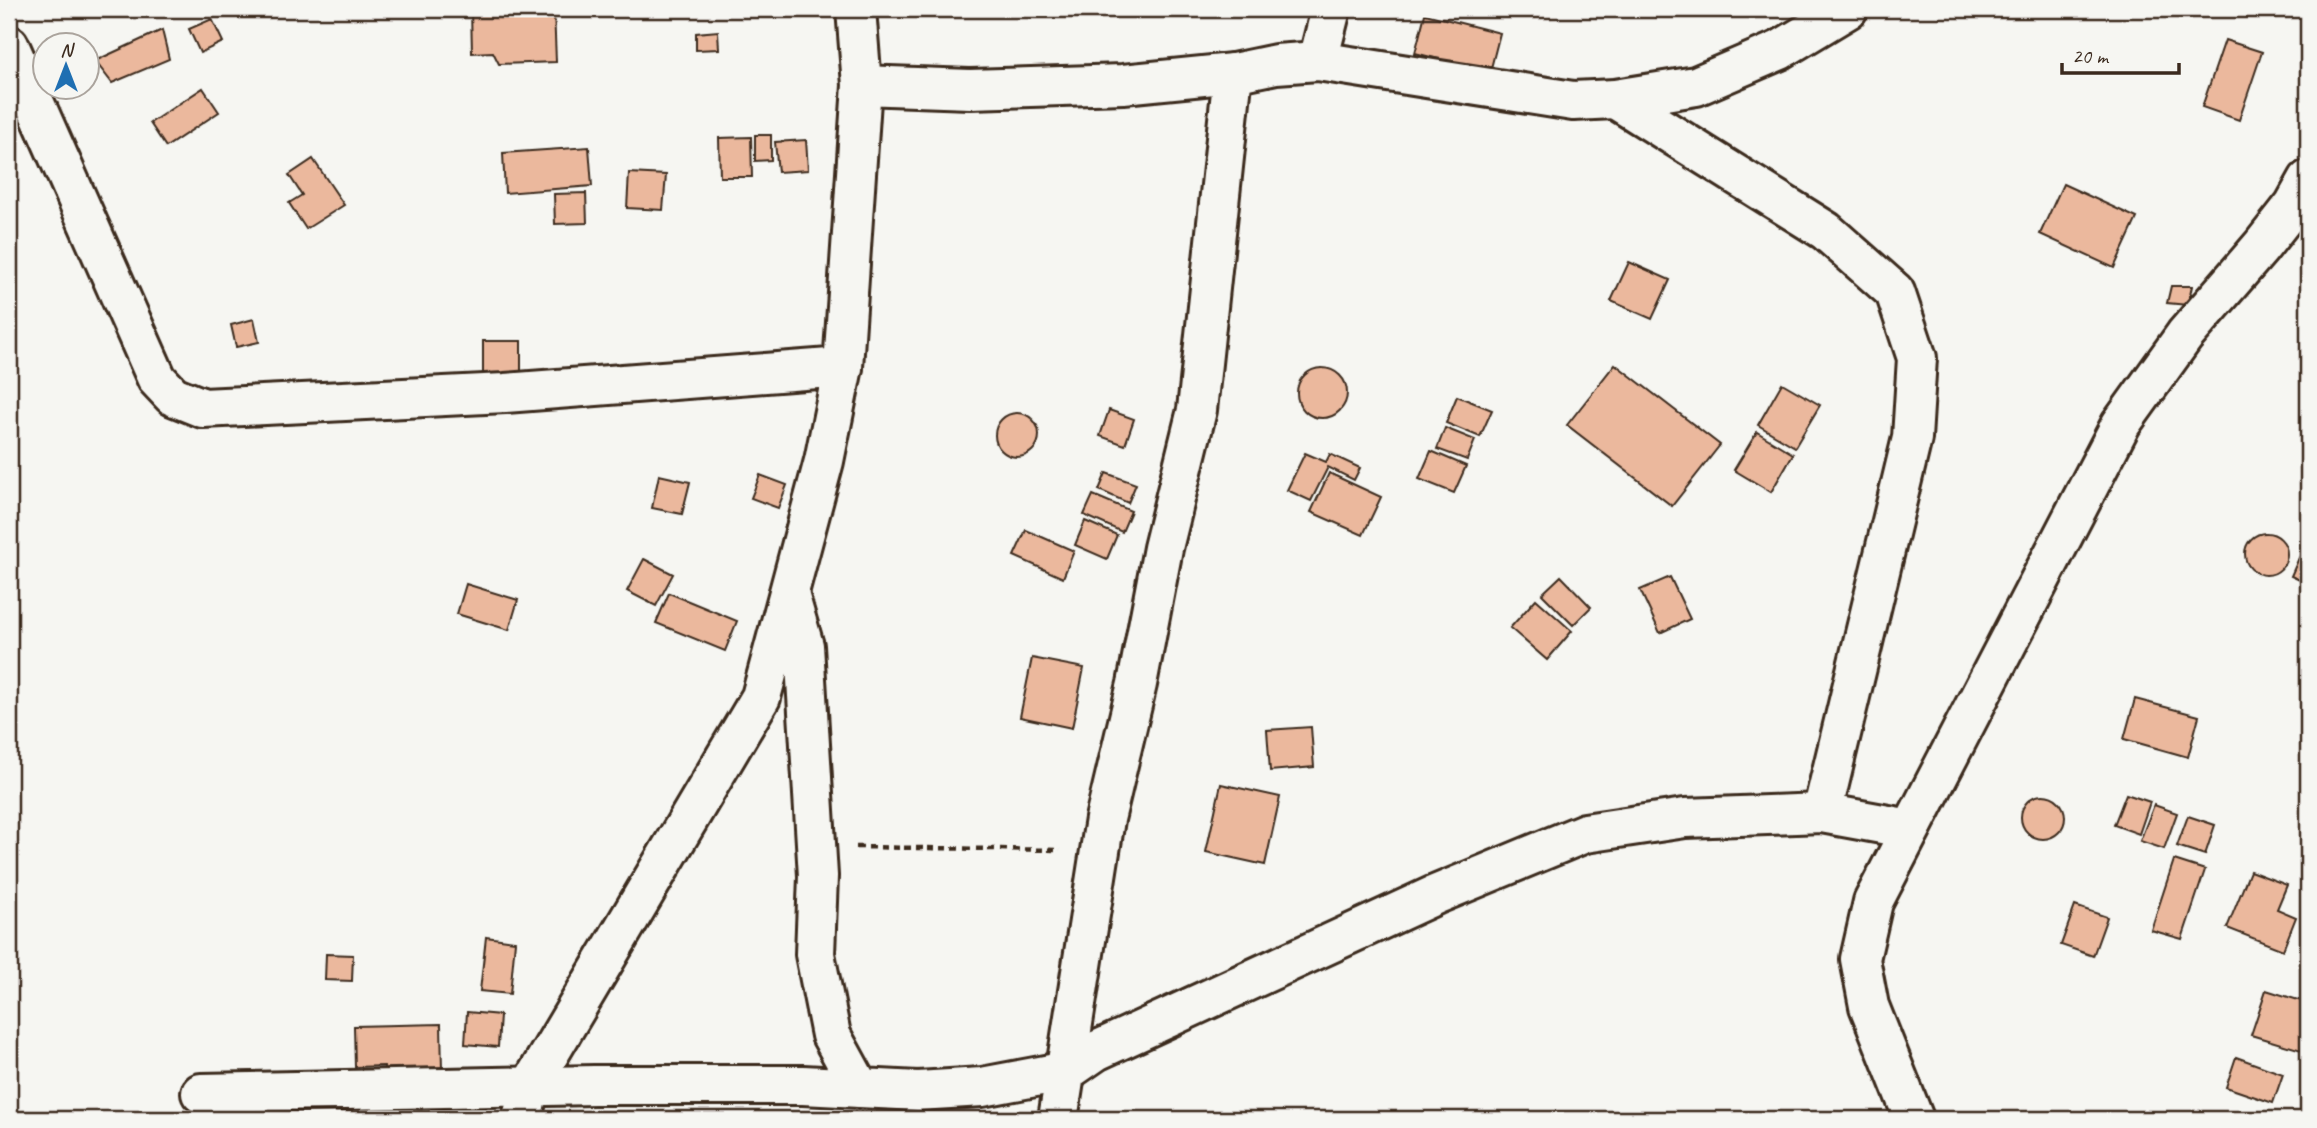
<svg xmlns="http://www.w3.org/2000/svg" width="2317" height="1128" font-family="Caveat,sans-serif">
<rect width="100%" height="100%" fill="#f6f6f2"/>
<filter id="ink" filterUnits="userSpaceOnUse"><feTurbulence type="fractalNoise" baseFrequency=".0143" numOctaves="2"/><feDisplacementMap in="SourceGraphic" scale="14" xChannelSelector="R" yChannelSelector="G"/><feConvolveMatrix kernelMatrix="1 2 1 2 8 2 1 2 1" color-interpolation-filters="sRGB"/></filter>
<g filter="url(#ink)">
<g fill="#ebb89d" stroke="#3b2a1e" stroke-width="2">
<path d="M 471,9 L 554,9 L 556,62 L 499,64 L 493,52 L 472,53 Z"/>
<path d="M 1425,14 L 1500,33 L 1490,72 L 1415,53 Z"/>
<path d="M 212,19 L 223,42 L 200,53 L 189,29 Z"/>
<path d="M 162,30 L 169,59 L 112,83 L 95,61 Z"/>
<path d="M 718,31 L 719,49 L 696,50 L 696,33 Z"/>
<path d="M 2225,40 L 2262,52 L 2239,120 L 2202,107 Z"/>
<path d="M 203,88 L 219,112 L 166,147 L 150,123 Z"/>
<path d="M 755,135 L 771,135 L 771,160 L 755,161 Z"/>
<path d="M 751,137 L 752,177 L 720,177 L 719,138 Z"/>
<path d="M 806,140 L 808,170 L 778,172 L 775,142 Z"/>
<path d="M 589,147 L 592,186 L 505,193 L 503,153 Z"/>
<path d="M 313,159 L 344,205 L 306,229 L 289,203 L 302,195 L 289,175 Z"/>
<path d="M 629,173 L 666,175 L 663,210 L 627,208 Z"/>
<path d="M 2063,184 L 2137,218 L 2114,268 L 2040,234 Z"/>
<path d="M 586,193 L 587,223 L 555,224 L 554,194 Z"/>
<path d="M 9,209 L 13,210 L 9,247 Z"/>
<path d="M 1629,262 L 1670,280 L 1652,319 L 1611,301 Z"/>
<path d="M 2171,286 L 2192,286 L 2188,305 L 2167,303 Z"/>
<path d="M 254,319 L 259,342 L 236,347 L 231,325 Z"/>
<rect x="483" y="341" width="38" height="39"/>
<path d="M 1615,364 L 1720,445 L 1672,506 L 1567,425 Z"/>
<circle cx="1322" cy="393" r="25"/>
<path d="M 1782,383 L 1820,405 L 1795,447 L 1758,425 Z"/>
<path d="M 1457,396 L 1492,410 L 1480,437 L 1446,423 Z"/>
<path d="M 1109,410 L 1134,419 L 1125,445 L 1100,436 Z"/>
<circle cx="1017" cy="435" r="22"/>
<path d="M 1445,428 L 1475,440 L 1467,460 L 1437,449 Z"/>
<path d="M 1757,432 L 1793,454 L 1771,492 L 1734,470 Z"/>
<path d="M 1431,451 L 1466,466 L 1454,493 L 1419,479 Z"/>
<path d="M 1305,453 L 1326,462 L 1330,454 L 1360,468 L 1354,480 L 1328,467 L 1311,501 L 1287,490 Z"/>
<path d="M 1106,473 L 1136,484 L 1128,503 L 1099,490 Z"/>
<path d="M 1329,473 L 1381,497 L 1363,535 L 1311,512 Z"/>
<path d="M 659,475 L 690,482 L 682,514 L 652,508 Z"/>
<path d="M 760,475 L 787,485 L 778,508 L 751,498 Z"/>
<path d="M 1093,495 L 1131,511 L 1122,532 L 1084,515 Z"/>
<path d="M 1085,521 L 1117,535 L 1107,559 L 1075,545 Z"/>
<path d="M 1026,530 L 1074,551 L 1063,578 L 1014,556 Z"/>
<circle cx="2266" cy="554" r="21"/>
<path d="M 2305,544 L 2308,545 L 2308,584 L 2291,576 Z"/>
<path d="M 644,559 L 673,574 L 656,606 L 627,591 Z"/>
<path d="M 1561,576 L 1591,607 L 1573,625 L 1542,594 Z"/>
<path d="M 1670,577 L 1690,619 L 1660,633 L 1640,590 Z"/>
<path d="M 466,584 L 518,600 L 509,630 L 457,614 Z"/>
<path d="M 669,593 L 737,621 L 725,651 L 656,623 Z"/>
<path d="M 1536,599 L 1572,631 L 1547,660 L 1510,628 Z"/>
<path d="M 1032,658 L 1084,668 L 1072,728 L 1020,717 Z"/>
<path d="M 2135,699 L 2199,716 L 2188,757 L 2124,739 Z"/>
<path d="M 1311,727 L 1314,767 L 1270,771 L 1267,730 Z"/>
<path d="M 1221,784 L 1280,797 L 1265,865 L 1206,852 Z"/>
<path d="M 2126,794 L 2150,802 L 2139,834 L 2114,825 Z"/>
<circle cx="2043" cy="817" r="22"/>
<path d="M 2154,805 L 2177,813 L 2164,849 L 2140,841 Z"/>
<path d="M 2188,816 L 2215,825 L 2205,855 L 2177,846 Z"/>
<path d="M 2174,860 L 2205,870 L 2182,939 L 2151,930 Z"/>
<path d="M 2250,871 L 2287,885 L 2277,909 L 2296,917 L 2283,950 L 2227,928 Z"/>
<path d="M 2075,906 L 2107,917 L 2093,956 L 2061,945 Z"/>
<path d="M 486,937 L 515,941 L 510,994 L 480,991 Z"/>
<path d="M 326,954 L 353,955 L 352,981 L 325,980 Z"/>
<path d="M 2266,990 L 2308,1003 L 2308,1052 L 2251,1035 Z"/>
<path d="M 467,1012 L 500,1015 L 498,1047 L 465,1044 Z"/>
<path d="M 441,1024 L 442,1071 L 385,1072 L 384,1066 L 355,1067 L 354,1026 Z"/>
<path d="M 2236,1057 L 2283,1074 L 2273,1103 L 2226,1087 Z"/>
</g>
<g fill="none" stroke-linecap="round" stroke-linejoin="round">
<g stroke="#3b2a1e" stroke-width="44">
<g id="minor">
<path d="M 9,45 L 157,379 L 173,396 L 203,408 L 505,393 L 843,367"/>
<path d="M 1318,61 L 1331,9"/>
<path d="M 862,85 L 970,89 L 1123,84 L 1233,73 L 1276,64 L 1318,61 L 1573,101 L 1615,99 L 1696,86 L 1780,50 L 1848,9"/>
<path d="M 1615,99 L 1826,231 L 1895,292 L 1917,358 L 1912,438 L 1822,813"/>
<path d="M 789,594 L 804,646 L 818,876 L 815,954 L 831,1035 L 860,1088 L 918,1091 L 982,1087 L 1067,1071 L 1096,1051 L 1435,895 L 1585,833 L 1685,818 L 1822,813 L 1910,829"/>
<path d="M 201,1093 L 594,1085 L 803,1085 L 860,1088"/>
<path d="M 522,1119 L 529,1088 L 761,697 L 824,461 L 843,367 L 862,85 L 856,9"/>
<path d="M 1058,1119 L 1105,819 L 1137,684 L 1163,548 L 1197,410 L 1233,73"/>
<path d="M 1914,1119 L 1869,1006 L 1860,959 L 1873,902 L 2121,424 L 2185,335 L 2261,247 L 2294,205 L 2308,180"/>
</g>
</g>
<path stroke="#3b2a1e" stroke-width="4.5" stroke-dasharray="7 5" stroke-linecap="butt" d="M 856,847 L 1060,850"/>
<use href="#minor" stroke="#f6f6f2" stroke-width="38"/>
</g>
</g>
<rect width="2317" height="1128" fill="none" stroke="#f6f6f2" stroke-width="35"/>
<rect x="18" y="18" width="2282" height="1093" fill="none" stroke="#3b2a1e" stroke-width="2.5" filter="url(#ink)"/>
<g transform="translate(66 66)"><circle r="33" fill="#f6f6f2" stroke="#aba49d" stroke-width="2"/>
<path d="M0-5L12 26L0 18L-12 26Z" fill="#1f6fb2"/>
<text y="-10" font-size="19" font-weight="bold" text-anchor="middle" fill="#3b2a1e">N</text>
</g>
<path d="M2062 63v10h117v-10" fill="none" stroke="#3b2a1e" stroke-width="3.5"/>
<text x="2072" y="63" font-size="21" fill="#3b2a1e" stroke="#f6f6f2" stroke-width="5" paint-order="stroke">20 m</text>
</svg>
